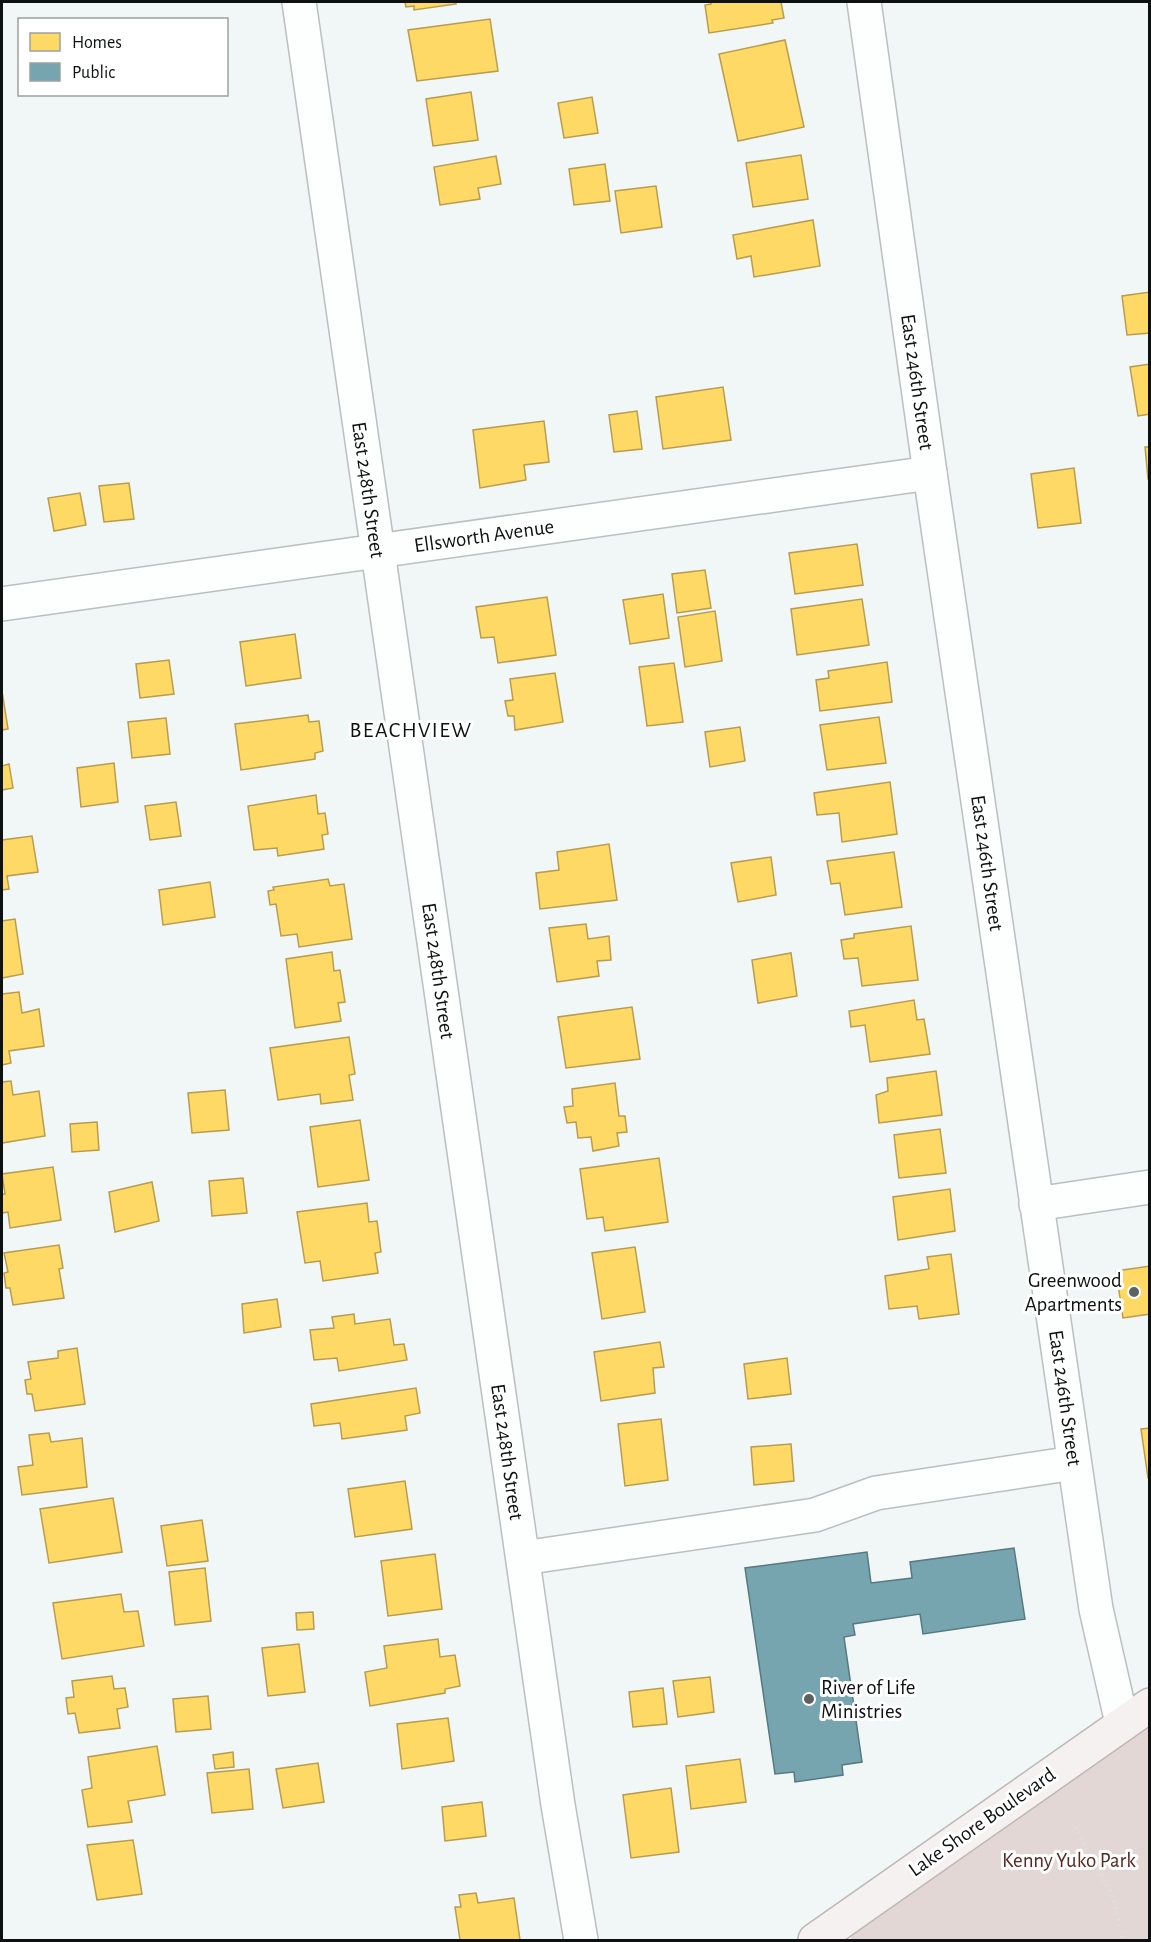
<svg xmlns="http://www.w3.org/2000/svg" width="1151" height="1942" font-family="'Alegreya Sans',sans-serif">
<rect width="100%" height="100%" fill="#f1f6f7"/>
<path fill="#e2d7d5" d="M 1149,1705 L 1149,1940 L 851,1940 L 847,1918 Z"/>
<g fill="#ffd966" stroke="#b79d4d" stroke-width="1.5">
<path d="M 405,2 L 455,2 L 456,4 L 414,10 L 414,6 L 406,7 Z"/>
<path d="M 711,2 L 781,2 L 784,18 L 772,20 L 773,23 L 709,33 L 705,5 L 711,4 Z"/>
<path d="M 490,19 L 498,71 L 417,81 L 408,30 Z"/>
<path d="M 785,40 L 804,127 L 738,141 L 719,54 Z"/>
<path d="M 471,92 L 478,140 L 433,146 L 426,99 Z"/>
<path d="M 592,97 L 598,133 L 564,138 L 558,103 Z"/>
<path d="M 801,155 L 808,199 L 753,207 L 746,163 Z"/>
<path d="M 496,156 L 501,184 L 478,188 L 480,199 L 440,205 L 434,167 Z"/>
<path d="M 605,164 L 610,201 L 574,205 L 569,169 Z"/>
<path d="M 656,186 L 662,227 L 621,233 L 615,191 Z"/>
<path d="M 813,220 L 820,266 L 754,277 L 751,256 L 737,259 L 733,235 Z"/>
<path d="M 1150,292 L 1150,333 L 1127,335 L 1122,296 Z"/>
<path d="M 1150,364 L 1150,414 L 1138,416 L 1130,367 Z"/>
<path d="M 723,387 L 731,440 L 663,449 L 656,397 Z"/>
<path d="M 637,411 L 642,449 L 614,452 L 609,415 Z"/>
<path d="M 544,421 L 549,462 L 524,465 L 526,480 L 480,488 L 473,430 Z"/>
<path d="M 1145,447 L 1150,447 L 1150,479 L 1148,479 Z"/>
<path d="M 1074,468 L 1081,523 L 1038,528 L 1031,474 Z"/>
<path d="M 129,483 L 134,519 L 104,522 L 99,486 Z"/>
<path d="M 80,493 L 86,525 L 54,531 L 48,498 Z"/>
<path d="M 857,544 L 863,585 L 795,594 L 789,553 Z"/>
<path d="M 705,570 L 711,608 L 677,613 L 672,574 Z"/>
<path d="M 663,594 L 669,638 L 630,644 L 623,600 Z"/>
<path d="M 547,597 L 556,655 L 498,663 L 494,637 L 481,638 L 476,607 Z"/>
<path d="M 862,599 L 869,645 L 797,655 L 791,609 Z"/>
<path d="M 715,611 L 722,661 L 685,667 L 678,617 Z"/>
<path d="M 295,634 L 301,678 L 246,686 L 240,642 Z"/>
<path d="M 169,660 L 174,694 L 140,698 L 136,664 Z"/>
<path d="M 887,662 L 892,702 L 820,711 L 816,680 L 829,678 L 828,671 Z"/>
<path d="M 674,663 L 683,722 L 647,726 L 639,667 Z"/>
<path d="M 555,673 L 563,722 L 515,730 L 514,716 L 508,716 L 505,701 L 513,700 L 510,679 Z"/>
<path d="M 2,691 L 8,729 L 2,730 Z"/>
<path d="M 308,715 L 309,722 L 319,721 L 323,751 L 315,753 L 315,759 L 241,770 L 235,724 Z"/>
<path d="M 879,717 L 886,763 L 827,770 L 820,725 Z"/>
<path d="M 166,718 L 170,754 L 132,758 L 128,722 Z"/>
<path d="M 740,727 L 745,761 L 710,767 L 705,732 Z"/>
<path d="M 114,763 L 118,802 L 81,807 L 77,768 Z"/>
<path d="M 9,764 L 13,788 L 2,790 L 2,766 Z"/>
<path d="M 890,782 L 897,834 L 842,842 L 839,813 L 817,815 L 814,793 Z"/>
<path d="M 316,795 L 318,814 L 325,813 L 328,834 L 322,835 L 324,849 L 278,856 L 277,848 L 254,850 L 248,806 Z"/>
<path d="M 176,802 L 181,836 L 150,840 L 145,806 Z"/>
<path d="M 32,836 L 38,872 L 7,876 L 9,889 L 2,890 L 2,840 Z"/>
<path d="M 609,844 L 617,900 L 540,909 L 536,873 L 559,870 L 557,852 Z"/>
<path d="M 894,852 L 902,907 L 845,915 L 840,883 L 831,884 L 827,861 Z"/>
<path d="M 771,857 L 776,895 L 738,902 L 731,863 Z"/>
<path d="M 328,879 L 330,886 L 344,884 L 352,939 L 299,947 L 297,934 L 281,936 L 276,904 L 270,905 L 268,891 L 274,890 L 273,887 Z"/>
<path d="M 210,882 L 215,917 L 163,925 L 159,890 Z"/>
<path d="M 15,919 L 23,974 L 2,978 L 2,921 Z"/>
<path d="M 586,924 L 588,939 L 609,936 L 611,960 L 597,961 L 599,976 L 557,982 L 549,928 Z"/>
<path d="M 911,926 L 918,980 L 862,986 L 858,958 L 844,959 L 841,940 L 854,938 L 854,934 Z"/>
<path d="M 332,952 L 334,971 L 340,970 L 345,1002 L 338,1003 L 341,1021 L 295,1028 L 286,959 Z"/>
<path d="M 791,953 L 797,996 L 758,1003 L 752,960 Z"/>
<path d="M 19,992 L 22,1013 L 39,1009 L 44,1046 L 9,1051 L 11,1063 L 2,1065 L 2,994 Z"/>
<path d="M 914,1000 L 917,1020 L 924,1019 L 930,1054 L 870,1062 L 865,1025 L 851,1027 L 849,1011 Z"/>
<path d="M 632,1007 L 640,1059 L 566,1068 L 558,1017 Z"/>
<path d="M 349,1037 L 355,1074 L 349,1075 L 353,1100 L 321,1104 L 320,1094 L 278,1100 L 270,1048 Z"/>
<path d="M 936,1071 L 942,1115 L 879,1123 L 876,1095 L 888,1091 L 887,1078 Z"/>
<path d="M 11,1081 L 13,1095 L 39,1091 L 45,1136 L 2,1143 L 2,1082 Z"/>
<path d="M 615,1083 L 619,1116 L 625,1116 L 627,1132 L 617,1133 L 619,1146 L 593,1151 L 591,1137 L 578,1138 L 576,1122 L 567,1123 L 564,1107 L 573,1106 L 572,1089 Z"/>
<path d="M 225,1090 L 229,1130 L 192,1133 L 188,1093 Z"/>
<path d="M 360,1120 L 369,1180 L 318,1187 L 310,1127 Z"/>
<path d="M 97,1122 L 99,1150 L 72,1152 L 70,1124 Z"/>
<path d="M 940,1129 L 946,1173 L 899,1178 L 894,1135 Z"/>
<path d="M 659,1158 L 668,1222 L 605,1231 L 603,1217 L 587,1219 L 580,1169 Z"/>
<path d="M 53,1167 L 61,1220 L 10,1228 L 8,1212 L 2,1213 L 2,1194 L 5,1194 L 2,1174 Z"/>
<path d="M 243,1178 L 247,1213 L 212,1216 L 209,1181 Z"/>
<path d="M 152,1182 L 159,1221 L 115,1232 L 109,1192 Z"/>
<path d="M 950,1189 L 955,1231 L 898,1240 L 893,1197 Z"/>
<path d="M 367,1203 L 369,1222 L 377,1221 L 381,1252 L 375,1253 L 378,1273 L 323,1281 L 320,1261 L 305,1263 L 297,1212 Z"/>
<path d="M 59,1245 L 63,1268 L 59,1269 L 64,1298 L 13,1305 L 10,1288 L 6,1288 L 4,1273 L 8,1272 L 4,1253 Z"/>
<path d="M 635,1247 L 645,1312 L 602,1319 L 592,1253 Z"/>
<path d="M 951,1254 L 959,1314 L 919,1319 L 917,1306 L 889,1309 L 885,1276 L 929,1269 L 927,1257 Z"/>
<path d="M 1150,1266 L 1150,1314 L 1123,1318 L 1116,1271 Z"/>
<path d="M 277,1299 L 281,1327 L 244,1333 L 242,1304 Z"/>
<path d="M 354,1314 L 355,1324 L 390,1319 L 394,1345 L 404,1344 L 407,1360 L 339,1371 L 337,1358 L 314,1360 L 310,1330 L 334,1328 L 332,1317 Z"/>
<path d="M 660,1342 L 664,1367 L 653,1368 L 655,1393 L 601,1401 L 594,1352 Z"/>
<path d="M 77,1348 L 85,1404 L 35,1411 L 32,1394 L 27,1394 L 25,1380 L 31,1379 L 28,1362 L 58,1358 L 58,1351 Z"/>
<path d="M 787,1358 L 791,1394 L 748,1399 L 744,1364 Z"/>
<path d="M 416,1388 L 420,1413 L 405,1416 L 407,1430 L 342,1439 L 340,1423 L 314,1426 L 311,1404 Z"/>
<path d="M 661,1419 L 668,1480 L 625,1486 L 618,1424 Z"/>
<path d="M 1150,1428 L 1150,1478 L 1148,1478 L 1141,1429 Z"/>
<path d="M 49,1433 L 51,1442 L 82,1438 L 87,1487 L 22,1495 L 18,1467 L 33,1465 L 29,1435 Z"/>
<path d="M 791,1444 L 794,1481 L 754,1485 L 751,1447 Z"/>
<path d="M 405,1481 L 412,1529 L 355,1537 L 348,1489 Z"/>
<path d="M 113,1498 L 122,1552 L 49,1563 L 40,1509 Z"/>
<path d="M 202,1520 L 208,1561 L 167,1566 L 161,1526 Z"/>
<path d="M 435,1554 L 442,1609 L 388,1616 L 381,1561 Z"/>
<path d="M 205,1568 L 211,1621 L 175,1625 L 169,1572 Z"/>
<path d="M 121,1594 L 124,1612 L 138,1611 L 144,1646 L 62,1659 L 53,1603 Z"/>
<path d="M 313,1612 L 314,1629 L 297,1630 L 296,1613 Z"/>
<path d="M 438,1639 L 440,1657 L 455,1655 L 460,1686 L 445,1689 L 445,1693 L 370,1706 L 365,1672 L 387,1668 L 384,1646 Z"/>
<path d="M 299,1644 L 305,1692 L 268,1696 L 262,1648 Z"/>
<path d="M 112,1676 L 114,1689 L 125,1688 L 128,1707 L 117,1709 L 120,1728 L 79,1733 L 75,1713 L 68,1714 L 66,1698 L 74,1697 L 72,1681 Z"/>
<path d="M 710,1677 L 714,1712 L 678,1717 L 673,1681 Z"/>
<path d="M 663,1688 L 667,1724 L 633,1727 L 629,1692 Z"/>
<path d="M 208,1696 L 211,1729 L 176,1732 L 173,1699 Z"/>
<path d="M 448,1718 L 454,1761 L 402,1769 L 397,1724 Z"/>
<path d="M 157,1746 L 165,1795 L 128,1801 L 132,1822 L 88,1827 L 82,1790 L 92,1788 L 88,1757 Z"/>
<path d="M 233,1752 L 234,1767 L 215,1769 L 213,1755 Z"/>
<path d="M 740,1759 L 746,1802 L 691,1809 L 686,1766 Z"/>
<path d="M 318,1763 L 324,1802 L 283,1808 L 276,1769 Z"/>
<path d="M 249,1769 L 253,1809 L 212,1813 L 207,1773 Z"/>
<path d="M 671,1788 L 679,1852 L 631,1858 L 623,1795 Z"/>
<path d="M 482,1802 L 486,1836 L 445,1841 L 442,1807 Z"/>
<path d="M 133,1840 L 142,1894 L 97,1900 L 87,1845 Z"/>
<path d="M 476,1893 L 478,1903 L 514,1898 L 520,1940 L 460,1940 L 455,1907 L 461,1907 L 459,1895 Z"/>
</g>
<path fill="#76a5af" stroke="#577980" stroke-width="1.5" d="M 1014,1548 L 1025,1619 L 923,1634 L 920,1614 L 853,1624 L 855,1635 L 844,1637 L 862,1762 L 842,1765 L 843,1775 L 795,1782 L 794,1772 L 775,1774 L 745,1568 L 867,1552 L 871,1583 L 912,1578 L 910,1562 Z"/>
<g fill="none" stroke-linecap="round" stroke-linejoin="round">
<g stroke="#bbbfc0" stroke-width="36">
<g id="minor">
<path d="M 299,2 L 558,1805 L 581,1940"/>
<path d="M 864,2 L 930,473 L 1096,1609 L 1122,1723"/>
<path d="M 2,604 L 930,473"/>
<path d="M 1036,1204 L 1150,1187"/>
<path d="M 523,1558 L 815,1515 L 876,1493 L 1074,1463"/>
</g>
</g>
<g stroke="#bdb7b6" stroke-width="36">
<path id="major" d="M 815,1940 L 1150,1705"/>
</g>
<path stroke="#dddfdf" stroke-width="4" stroke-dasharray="1.5 4.5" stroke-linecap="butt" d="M 1075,1827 L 1113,1897 L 1123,1940"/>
<use href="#minor" stroke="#fdfefe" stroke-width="33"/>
<use href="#major" stroke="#f5f1f0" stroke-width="33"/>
</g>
<g fill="#5d6162" stroke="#fff" stroke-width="2">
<circle cx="1134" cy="1292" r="6"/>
<circle cx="809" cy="1699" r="6"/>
</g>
<g text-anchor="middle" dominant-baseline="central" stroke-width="6" stroke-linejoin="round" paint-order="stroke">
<g font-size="21" fill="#0e1112" stroke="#fff">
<text transform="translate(917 382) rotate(82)">East 246th Street</text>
<text transform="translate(368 490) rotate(82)">East 248th Street</text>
<text transform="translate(484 536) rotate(-8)">Ellsworth Avenue</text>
<text transform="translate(987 863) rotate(82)">East 246th Street</text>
<text transform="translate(438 971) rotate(82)">East 248th Street</text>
<text transform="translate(1065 1398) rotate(82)">East 246th Street</text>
<text transform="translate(507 1452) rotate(82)">East 248th Street</text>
<text transform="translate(982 1822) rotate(-35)">Lake Shore Boulevard</text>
</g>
<g font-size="21" fill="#0e1112" stroke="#fff" text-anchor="end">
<text x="1122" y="1280">Greenwood<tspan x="1122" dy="24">Apartments</tspan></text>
<text x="821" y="1687" text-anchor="start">River of Life<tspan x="821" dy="24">Ministries</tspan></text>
</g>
<g font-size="21" fill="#5b271f" stroke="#fff">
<text x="1069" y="1860">Kenny Yuko Park</text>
</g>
<g font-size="22" letter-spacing="1.5" fill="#0e1112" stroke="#fff">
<text x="411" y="730">BEACHVIEW</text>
</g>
</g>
<rect width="1151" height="1942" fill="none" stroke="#0e1112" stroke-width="6"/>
<rect x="18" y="18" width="210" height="78" fill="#ffffff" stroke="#9fa0a0" stroke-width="1.5"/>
<rect x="30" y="33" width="30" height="18" fill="#ffd966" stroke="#9fa0a0" stroke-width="1.5"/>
<text x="72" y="48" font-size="18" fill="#0e1112">Homes</text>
<rect x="30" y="63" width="30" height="18" fill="#76a5af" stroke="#9fa0a0" stroke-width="1.5"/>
<text x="72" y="78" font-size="18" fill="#0e1112">Public</text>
</svg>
